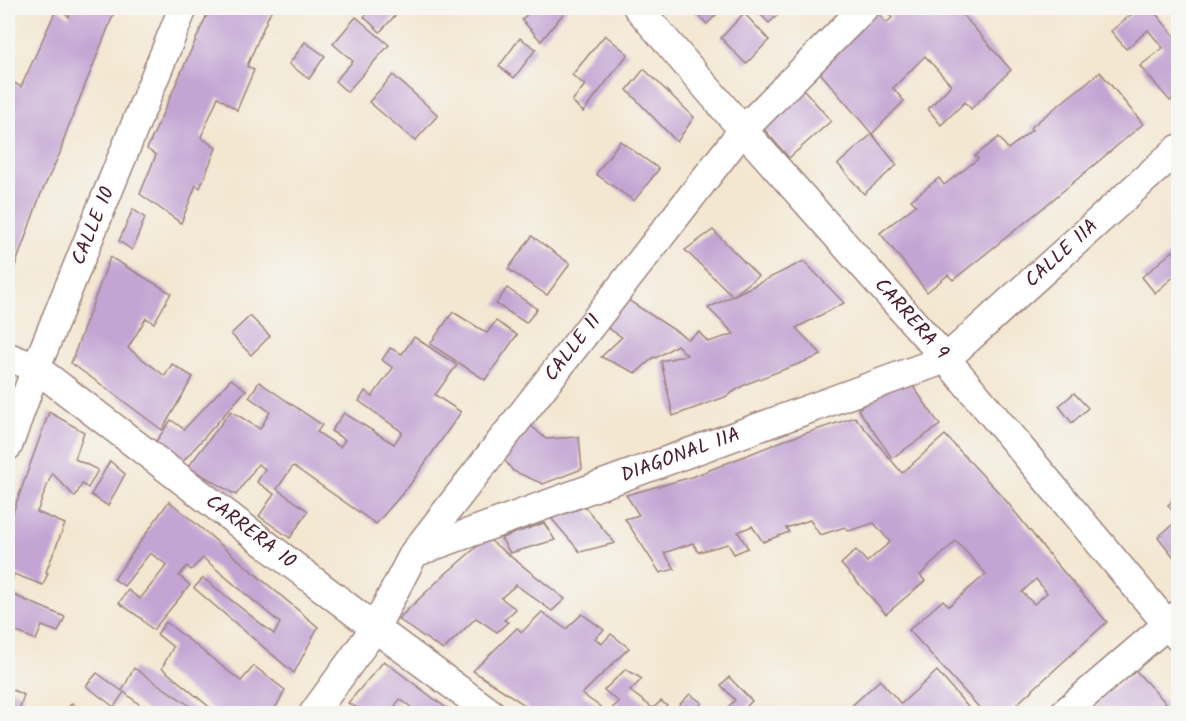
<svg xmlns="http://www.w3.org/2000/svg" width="1186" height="721" font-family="Kalam,sans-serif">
<rect width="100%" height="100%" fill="#f6f6f2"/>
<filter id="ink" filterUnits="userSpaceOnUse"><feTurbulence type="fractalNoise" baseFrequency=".0167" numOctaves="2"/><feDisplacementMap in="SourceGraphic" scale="12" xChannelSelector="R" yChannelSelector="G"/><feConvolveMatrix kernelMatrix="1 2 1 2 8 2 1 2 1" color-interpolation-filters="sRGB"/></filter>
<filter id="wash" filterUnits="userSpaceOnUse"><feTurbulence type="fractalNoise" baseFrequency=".008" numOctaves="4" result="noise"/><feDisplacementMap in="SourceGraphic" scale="24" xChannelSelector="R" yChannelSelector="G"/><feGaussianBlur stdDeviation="1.35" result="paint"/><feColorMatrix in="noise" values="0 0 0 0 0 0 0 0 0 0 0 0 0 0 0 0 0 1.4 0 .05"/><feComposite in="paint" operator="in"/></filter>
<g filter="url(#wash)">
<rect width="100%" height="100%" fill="#f3e7d1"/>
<g id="blocks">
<g fill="#c3a4d3" fill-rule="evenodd">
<path d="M 57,8 L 69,17 L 73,8 L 116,8 L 66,133 L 60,153 L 40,196 L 8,286 L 8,79 L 21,87 Z"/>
<path d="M 210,8 L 272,8 L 247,66 L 254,70 L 237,110 L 218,97 L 201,137 L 216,148 L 200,188 L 196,185 L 181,223 L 140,194 L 156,155 L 147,149 Z"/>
<path d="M 372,8 L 402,8 L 380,32 L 364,17 Z"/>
<path d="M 532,8 L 568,8 L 541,41 L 522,20 Z"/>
<path d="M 691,8 L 723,8 L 707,24 Z"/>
<path d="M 754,8 L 777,8 L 781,12 L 769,23 Z"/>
<path d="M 874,8 L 886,23 L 892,18 L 884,8 L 957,8 L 1011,70 L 971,109 L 965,102 L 941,125 L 928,109 L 951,85 L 925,56 L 893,88 L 904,101 L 872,134 L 816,68 Z"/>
<path d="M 1139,8 L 1151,8 L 1178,40 L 1178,94 L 1170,101 L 1140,66 L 1163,48 L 1148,30 L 1126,49 L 1111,31 Z"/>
<path d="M 744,13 L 769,40 L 746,64 L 721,38 Z"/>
<path d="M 356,17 L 389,45 L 347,92 L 335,81 L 353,61 L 333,44 Z"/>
<path d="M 605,35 L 628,54 L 583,112 L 572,101 L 585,85 L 572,75 Z"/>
<path d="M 520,38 L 536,49 L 514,78 L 499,66 Z"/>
<path d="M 305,42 L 325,56 L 309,79 L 289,64 Z"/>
<path d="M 644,69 L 694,117 L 677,142 L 627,90 Z"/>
<path d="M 1100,72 L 1143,124 L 1038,212 L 953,280 L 948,275 L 927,292 L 880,233 L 916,205 L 911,200 L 939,178 L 944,185 L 978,159 L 975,156 L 999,137 L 1008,149 L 1032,130 L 1030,128 Z"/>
<path d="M 393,75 L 438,115 L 415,141 L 369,102 Z"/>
<path d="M 799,84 L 831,121 L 789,158 L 757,121 Z"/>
<path d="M 872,134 L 897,165 L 864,194 L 838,164 Z"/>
<path d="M 620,141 L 659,169 L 634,201 L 596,174 Z"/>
<path d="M 133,209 L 145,218 L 132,250 L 119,241 Z"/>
<path d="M 713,230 L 758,276 L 733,296 L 685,250 Z"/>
<path d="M 532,236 L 570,264 L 547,295 L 508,269 Z"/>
<path d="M 1173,251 L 1178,257 L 1178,273 L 1155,293 L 1142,277 Z"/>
<path d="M 110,257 L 171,293 L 154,323 L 146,318 L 128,348 L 165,376 L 172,364 L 193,377 L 162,430 L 114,394 L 71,363 Z"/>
<path d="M 804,261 L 844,303 L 796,328 L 822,355 L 746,384 L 725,397 L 673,416 L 661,361 L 687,355 L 677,345 L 656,358 L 654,357 L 636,373 L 601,357 L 622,337 L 600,323 L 625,298 L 688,339 L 699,332 L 708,342 L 734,334 L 708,308 Z"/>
<path d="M 507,288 L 537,309 L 526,323 L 496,304 Z"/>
<path d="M 453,312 L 487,333 L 496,321 L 517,335 L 485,380 L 430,344 Z"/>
<path d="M 250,316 L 270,336 L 251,355 L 231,334 Z"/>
<path d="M 414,337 L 457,365 L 435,395 L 461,412 L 409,486 L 376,524 L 293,466 L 277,489 L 308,511 L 290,538 L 259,516 L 274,494 L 257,482 L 265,469 L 258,464 L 236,495 L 188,467 L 231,411 L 260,429 L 270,412 L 249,397 L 259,382 L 322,425 L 317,432 L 340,447 L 345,440 L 331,431 L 344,413 L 394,444 L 402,432 L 359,401 L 365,391 L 372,397 L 393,368 L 382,360 L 390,348 L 402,354 Z"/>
<path d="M 906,376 L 940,425 L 892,458 L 858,409 Z"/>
<path d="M 231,379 L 246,390 L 179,466 L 152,447 L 171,420 L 184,429 Z"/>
<path d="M 1074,393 L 1088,408 L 1072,423 L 1059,406 Z"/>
<path d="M 49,412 L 84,432 L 75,459 L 98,470 L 88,488 L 82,484 L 75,497 L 52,473 L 37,512 L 65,524 L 46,572 L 48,573 L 43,585 L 14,574 L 9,593 L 65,617 L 58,632 L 42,626 L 36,640 L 8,628 L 8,526 Z"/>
<path d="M 855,417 L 902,473 L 945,435 L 1003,497 L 1055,562 L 1107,622 L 1006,714 L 985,714 L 909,630 L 943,600 L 949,606 L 986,574 L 956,541 L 920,575 L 925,581 L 886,614 L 841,564 L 856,550 L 867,562 L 890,542 L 874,523 L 849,531 L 845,527 L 820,535 L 810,520 L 786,528 L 789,532 L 763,542 L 752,526 L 738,532 L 748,548 L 734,554 L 728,544 L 698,552 L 693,543 L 664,553 L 675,569 L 660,573 L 625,519 L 639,515 L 626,495 L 692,477 L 785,440 ZM 1036,579 L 1047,593 L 1034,604 L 1022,592 Z"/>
<path d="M 526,421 L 546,439 L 579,437 L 582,469 L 543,484 L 513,471 L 499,453 Z"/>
<path d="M 110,461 L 125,474 L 108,506 L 91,495 Z"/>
<path d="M 1178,497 L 1178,518 L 1168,505 Z"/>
<path d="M 169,501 L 318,627 L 294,673 L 194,588 L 203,578 L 274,634 L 280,623 L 203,558 L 191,570 L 187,566 L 179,576 L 190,585 L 153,630 L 142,620 L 142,619 L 119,603 L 128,590 L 140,599 L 167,565 L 150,553 L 124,586 L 114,579 Z"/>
<path d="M 585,507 L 615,543 L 580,552 L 551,518 Z"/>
<path d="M 544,523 L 555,540 L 510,553 L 501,538 Z"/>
<path d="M 1173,524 L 1178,530 L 1178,562 L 1158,537 Z"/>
<path d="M 487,538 L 565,599 L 552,611 L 516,585 L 501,598 L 516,609 L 504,620 L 508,622 L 497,632 L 476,618 L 443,650 L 398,619 L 442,577 Z"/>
<path d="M 542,612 L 566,629 L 582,614 L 604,630 L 595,638 L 602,644 L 611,634 L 629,648 L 582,694 L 608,712 L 619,702 L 604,690 L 626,669 L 642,679 L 630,691 L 653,708 L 661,701 L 673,711 L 690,694 L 702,703 L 694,711 L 697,714 L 534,714 L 525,705 L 473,671 L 517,628 L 522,632 Z"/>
<path d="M 166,622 L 241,681 L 254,666 L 285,690 L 272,714 L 218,714 L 162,668 L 173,647 L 157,634 Z"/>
<path d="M 384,661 L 454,714 L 420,714 L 400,699 L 389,714 L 368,714 L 348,703 Z"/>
<path d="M 134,668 L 202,714 L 151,714 L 124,692 L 114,707 L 86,686 L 97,673 L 122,691 Z"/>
<path d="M 937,671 L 974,714 L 849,714 L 846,711 L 880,680 L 901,704 Z"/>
<path d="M 1136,671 L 1176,714 L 1086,714 L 1107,694 Z"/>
<path d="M 729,677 L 752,701 L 739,714 L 721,714 L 735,700 L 721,685 Z"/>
<path d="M 8,688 L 24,695 L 18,714 L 8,714 Z"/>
<path d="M 72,703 L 87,714 L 63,714 Z"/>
</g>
</g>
</g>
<g filter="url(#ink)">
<use href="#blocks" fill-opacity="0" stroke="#9e837e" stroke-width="1.5"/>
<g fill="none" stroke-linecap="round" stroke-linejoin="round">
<g stroke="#9e837e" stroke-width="31">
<g id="minor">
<path id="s1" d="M 638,8 L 743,130 L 946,359 L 1178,637"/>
<path id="s2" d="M 8,357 L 36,368 L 375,628 L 492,714"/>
<path id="s3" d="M 8,446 L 36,368 L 183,8"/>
<path id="s4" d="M 414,553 L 946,359 L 1178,149"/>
<path id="s5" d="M 313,714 L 375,628 L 414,553 L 743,130 L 864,8"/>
<path d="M 1063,714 L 1178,615"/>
</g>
</g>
<use href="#minor" stroke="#fff" stroke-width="28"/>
</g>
</g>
<g text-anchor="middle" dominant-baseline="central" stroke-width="4.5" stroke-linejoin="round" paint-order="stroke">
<g font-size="20" fill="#4a1f2b" stroke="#f6f6f2">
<text stroke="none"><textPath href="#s3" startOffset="236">CALLE 10</textPath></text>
<text stroke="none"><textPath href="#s4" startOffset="723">CALLE 11A</textPath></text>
<text stroke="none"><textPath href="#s1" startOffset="414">CARRERA 9</textPath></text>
<text stroke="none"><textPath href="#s5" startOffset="450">CALLE 11</textPath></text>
<text stroke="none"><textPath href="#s4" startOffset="284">DIAGONAL 11A</textPath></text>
<text stroke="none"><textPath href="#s2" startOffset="300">CARRERA 10</textPath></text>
</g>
</g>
<rect width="1186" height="721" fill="none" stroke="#f6f6f2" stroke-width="30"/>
</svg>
